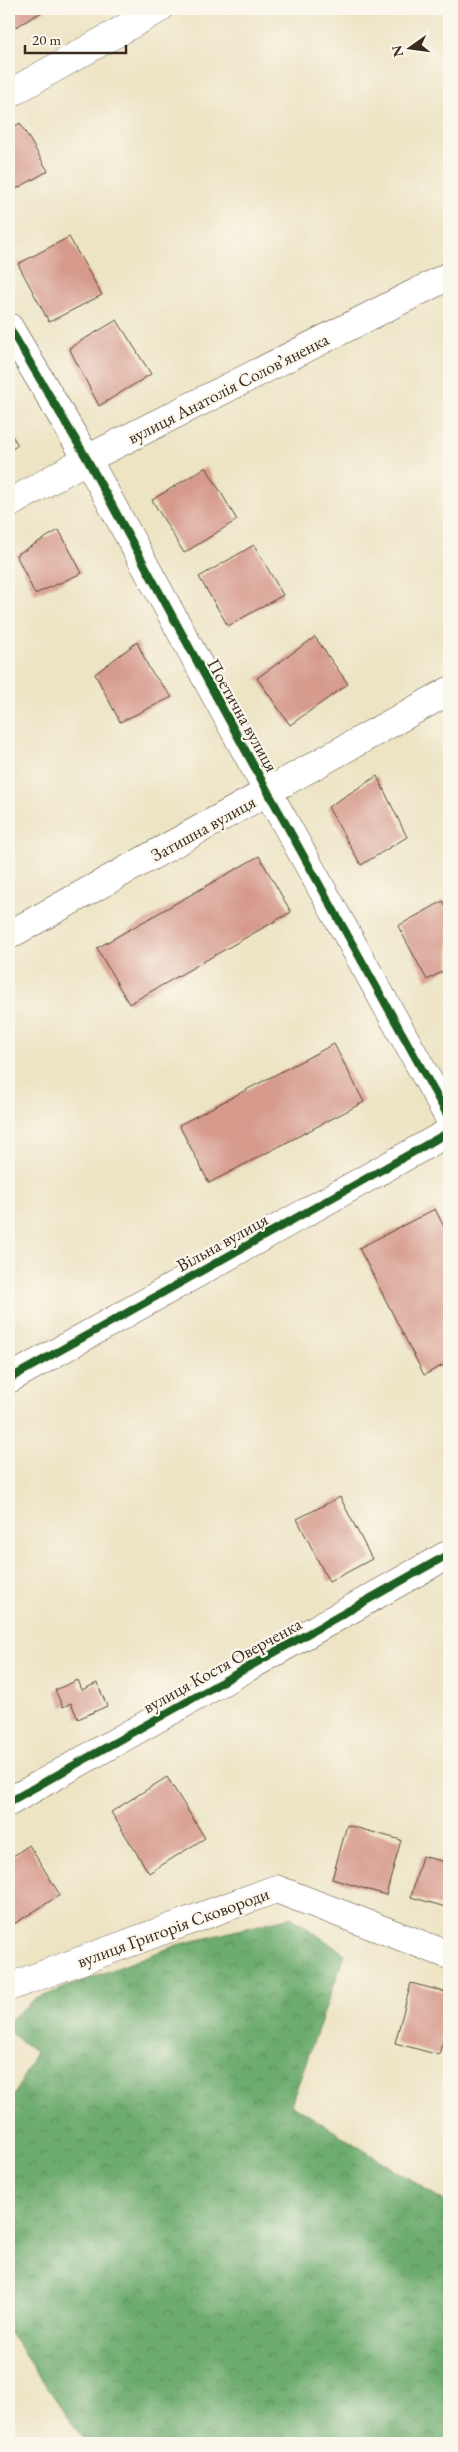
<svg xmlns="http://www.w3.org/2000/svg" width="458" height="2452" font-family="'EB Garamond',serif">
<defs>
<pattern id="forest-crowns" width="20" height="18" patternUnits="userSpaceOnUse" patternTransform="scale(1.25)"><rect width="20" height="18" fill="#6dac6e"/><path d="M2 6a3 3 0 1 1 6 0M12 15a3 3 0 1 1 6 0" fill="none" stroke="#5b8c5a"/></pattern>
</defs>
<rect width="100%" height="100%" fill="#fbf7ec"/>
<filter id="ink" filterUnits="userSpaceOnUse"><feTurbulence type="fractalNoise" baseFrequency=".02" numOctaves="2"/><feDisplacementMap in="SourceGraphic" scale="10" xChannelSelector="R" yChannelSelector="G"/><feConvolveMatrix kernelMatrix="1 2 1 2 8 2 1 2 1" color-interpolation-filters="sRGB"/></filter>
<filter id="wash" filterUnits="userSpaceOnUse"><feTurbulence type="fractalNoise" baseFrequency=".0096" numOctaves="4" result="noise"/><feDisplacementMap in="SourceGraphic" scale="20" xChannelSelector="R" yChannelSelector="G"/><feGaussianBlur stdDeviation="1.12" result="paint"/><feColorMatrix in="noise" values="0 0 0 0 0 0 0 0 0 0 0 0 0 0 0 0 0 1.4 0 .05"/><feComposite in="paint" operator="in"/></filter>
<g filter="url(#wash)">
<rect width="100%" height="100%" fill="#ede4c4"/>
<path fill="url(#forest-crowns)" stroke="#546b46" d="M 291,1917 L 345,1954 L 291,2104 L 449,2204 L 449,2443 L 86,2443 L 9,2332 L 9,2106 L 36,2052 L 9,2032 L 9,2021 L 33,2000 L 177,1945 Z"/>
<g id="blocks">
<g fill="#d59a8c">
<path d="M 9,9 L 47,9 L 9,31 Z"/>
<path d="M 20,123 L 48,171 L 9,193 L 9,130 Z"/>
<path d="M 69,237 L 102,295 L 49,322 L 18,264 Z"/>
<path d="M 117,320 L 151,374 L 99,406 L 69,348 Z"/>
<path d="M 9,431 L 18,445 L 9,451 Z"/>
<path d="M 206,467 L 237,520 L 184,553 L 152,500 Z"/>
<path d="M 59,530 L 82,573 L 35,594 L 16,555 Z"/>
<path d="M 254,545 L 283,595 L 228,626 L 199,577 Z"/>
<path d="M 315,637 L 348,684 L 290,725 L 257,678 Z"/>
<path d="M 137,642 L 150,670 L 172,697 L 120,722 L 95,674 Z"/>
<path d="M 377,776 L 407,837 L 361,865 L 328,807 Z"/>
<path d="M 259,856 L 291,912 L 129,1004 L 97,948 Z"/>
<path d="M 443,901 L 449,912 L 449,968 L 427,980 L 398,926 Z"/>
<path d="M 334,1044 L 364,1102 L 209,1183 L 179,1125 Z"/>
<path d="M 435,1209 L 449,1237 L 449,1362 L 424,1375 L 359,1248 Z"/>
<path d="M 340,1497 L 372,1559 L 329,1582 L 297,1519 Z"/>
<path d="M 78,1680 L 82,1690 L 97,1683 L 107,1706 L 78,1719 L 71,1703 L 63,1707 L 55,1690 Z"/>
<path d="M 167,1777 L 205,1838 L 149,1873 L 111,1812 Z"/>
<path d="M 347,1825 L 401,1840 L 386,1895 L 332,1879 Z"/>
<path d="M 29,1845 L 60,1895 L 14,1924 L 9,1915 L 9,1859 Z"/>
<path d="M 422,1856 L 449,1863 L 449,1908 L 411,1897 Z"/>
<path d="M 411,1983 L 449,1993 L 449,2017 L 439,2055 L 395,2043 Z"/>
</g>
</g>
</g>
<g filter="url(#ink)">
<use href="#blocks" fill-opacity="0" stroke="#564637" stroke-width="1"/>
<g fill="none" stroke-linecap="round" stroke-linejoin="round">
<g stroke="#564637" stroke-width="29">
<g id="street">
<path d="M 9,94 L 159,9"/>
<path d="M 9,327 L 87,459 L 268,792 L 449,1118"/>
<path d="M 9,504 L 87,459 L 449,276"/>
<path d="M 9,935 L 449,691"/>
<path d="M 9,1379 L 449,1132"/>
<path d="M 9,1802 L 449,1554"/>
<path d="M 9,1987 L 276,1889 L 449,1955"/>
</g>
</g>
<use href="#street" stroke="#fff" stroke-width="28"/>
<g stroke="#fbf7ec" stroke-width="11">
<g id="cycleway">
<path d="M 9,327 L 87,459 L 268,792 L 449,1118"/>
<path d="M 9,1379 L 449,1132"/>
<path d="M 9,1802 L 449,1554"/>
</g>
</g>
<use href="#cycleway" stroke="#1b5e20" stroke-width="8"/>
</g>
</g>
<g text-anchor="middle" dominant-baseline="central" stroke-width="4.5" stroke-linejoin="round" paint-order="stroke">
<g font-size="18" fill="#3b2a1e" stroke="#fbf7ec">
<text transform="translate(228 388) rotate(-27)">вулиця Анатолія Соловʼяненка</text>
<text transform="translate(243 715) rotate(61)">Поетична вулиця</text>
<text transform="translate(203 828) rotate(-29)">Затишна вулиця</text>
<text transform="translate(222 1242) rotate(-29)">Вільна вулиця</text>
<text transform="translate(222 1665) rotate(-29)">вулиця Костя Оверченка</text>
<text transform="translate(173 1927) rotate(-20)">вулиця Григорія Сковороди</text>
</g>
</g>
<rect width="458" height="2452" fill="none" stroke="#fbf7ec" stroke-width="30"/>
<g transform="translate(410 48) rotate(256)" stroke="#fbf7ec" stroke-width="4" paint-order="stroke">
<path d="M0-4L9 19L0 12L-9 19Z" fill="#3b2a1e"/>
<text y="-8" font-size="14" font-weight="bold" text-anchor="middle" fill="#3b2a1e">N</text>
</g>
<path d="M25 45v8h101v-8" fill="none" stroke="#3b2a1e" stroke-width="2.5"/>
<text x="32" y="45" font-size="15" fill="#3b2a1e" stroke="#fbf7ec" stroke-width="4" paint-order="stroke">20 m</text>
</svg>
